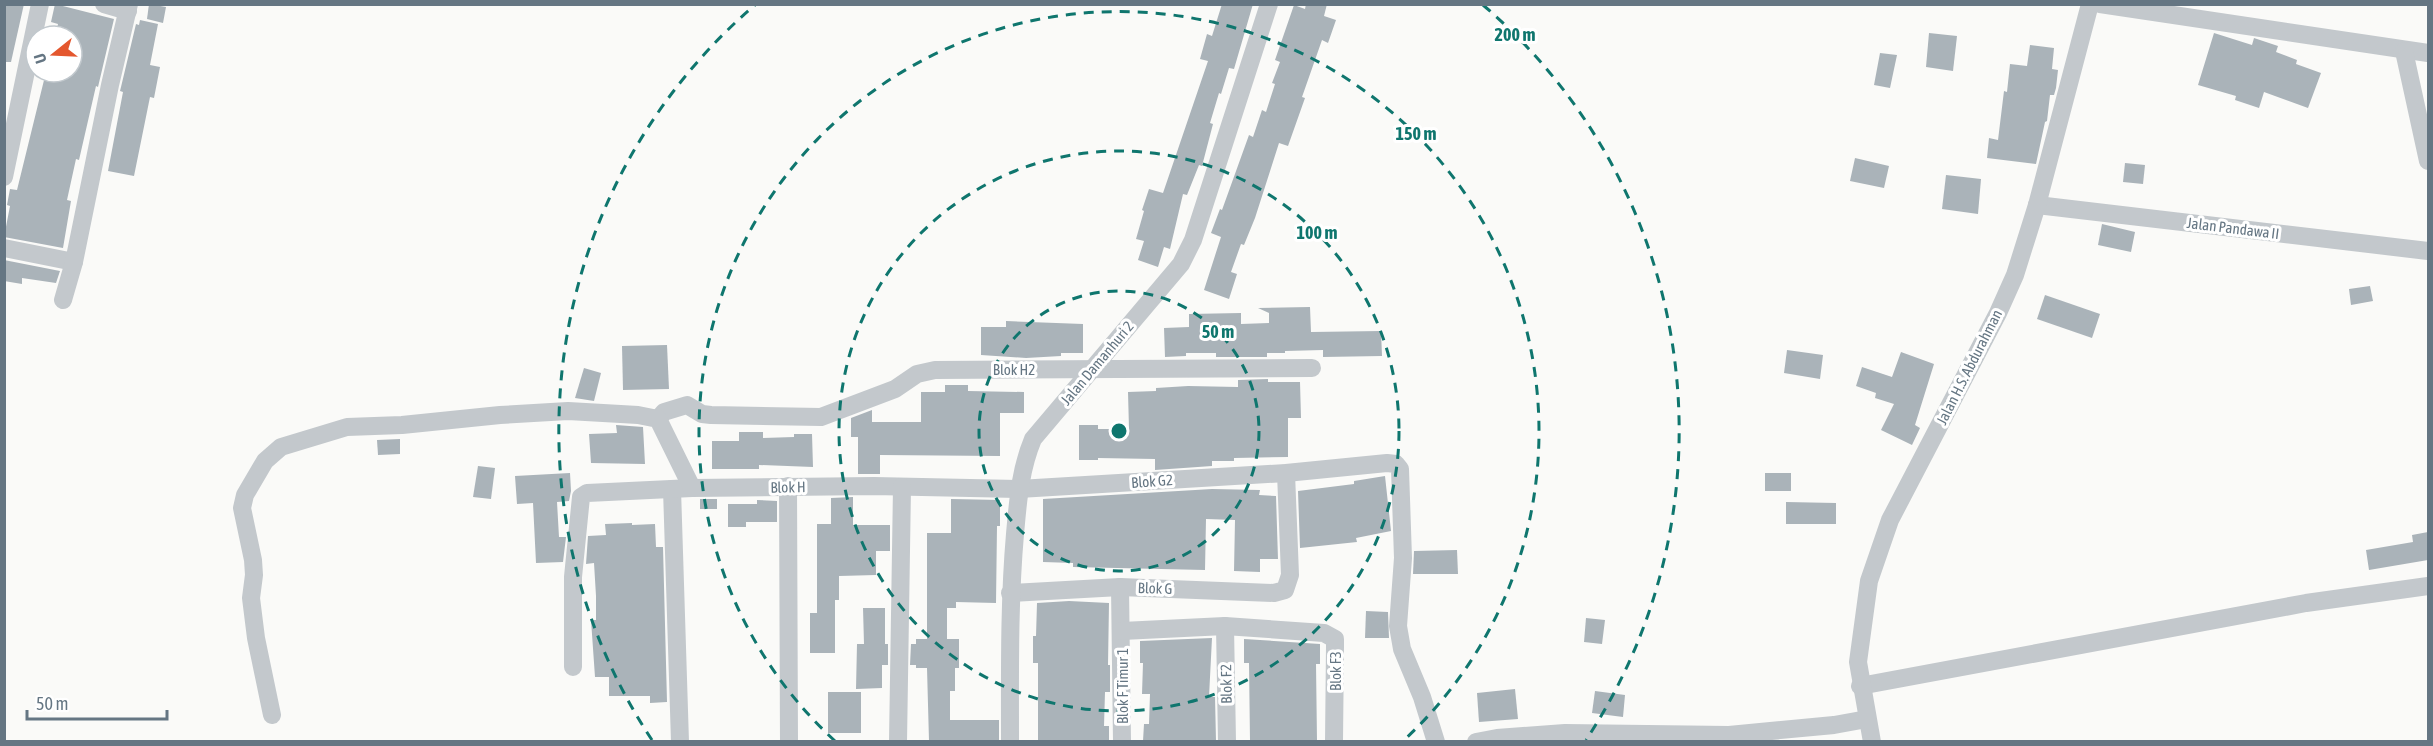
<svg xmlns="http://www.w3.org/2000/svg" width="2433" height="746" font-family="'Asap Condensed',sans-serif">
<rect width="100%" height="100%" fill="#fafaf8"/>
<g fill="#aab3b9">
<path d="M 4,4 L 24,4 L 11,62 L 4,62 Z"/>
<path d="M 55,4 L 114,19 L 98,87 L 96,86 L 79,160 L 76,159 L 67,200 L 71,201 L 63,248 L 4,237 L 10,206 L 7,205 L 10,189 L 17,190 L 46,72 L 72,72 L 72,36 L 55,36 L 58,24 L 51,22 Z"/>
<path d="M 149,4 L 166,7 L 163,23 L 147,19 Z"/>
<path d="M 1222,4 L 1253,4 L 1234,69 L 1229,68 L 1221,94 L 1219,93 L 1210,123 L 1213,124 L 1202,166 L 1199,165 L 1187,195 L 1183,194 L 1170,249 L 1164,247 L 1158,267 L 1138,260 L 1144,241 L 1136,239 L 1144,211 L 1142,210 L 1149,189 L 1163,193 L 1208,61 L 1200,59 L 1207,34 L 1212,36 Z"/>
<path d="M 1306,4 L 1327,4 L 1324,16 L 1336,20 L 1328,43 L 1322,40 L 1302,97 L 1305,98 L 1288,146 L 1279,143 L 1255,218 L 1244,245 L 1241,244 L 1231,272 L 1237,274 L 1229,299 L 1204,290 L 1221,237 L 1211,233 L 1220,209 L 1222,210 L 1249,135 L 1253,137 L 1262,110 L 1266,112 L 1275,84 L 1272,83 L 1280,62 L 1275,60 L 1294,5 L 1305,9 Z"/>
<path d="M 140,20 L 158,24 L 150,65 L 160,67 L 154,98 L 150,97 L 134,176 L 108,171 L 123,92 L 120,91 L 121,87 L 136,24 L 139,25 Z"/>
<path d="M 1929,33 L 1957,36 L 1953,71 L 1926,67 Z"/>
<path d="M 2214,33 L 2252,45 L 2254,38 L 2278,46 L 2276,52 L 2297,60 L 2296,64 L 2321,73 L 2308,108 L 2264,92 L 2259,108 L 2235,100 L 2236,96 L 2198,85 Z"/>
<path d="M 2030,45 L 2054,48 L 2052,69 L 2058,70 L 2056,88 L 2054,95 L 2050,95 L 2047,121 L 2045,122 L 2036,164 L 1987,158 L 1989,138 L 1998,140 L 2004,91 L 2007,92 L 2010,64 L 2027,66 Z"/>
<path d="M 1880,53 L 1897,55 L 1890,88 L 1874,85 Z"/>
<path d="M 1855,158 L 1889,166 L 1884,188 L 1850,181 Z"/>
<path d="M 2125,163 L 2145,165 L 2143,184 L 2123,182 Z"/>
<path d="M 1946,175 L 1981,179 L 1978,214 L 1942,209 Z"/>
<path d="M 2102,224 L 2135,232 L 2131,252 L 2098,245 Z"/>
<path d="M 4,260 L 60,271 L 56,283 L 22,278 L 22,284 L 4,281 Z"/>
<path d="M 2370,286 L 2373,301 L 2351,305 L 2349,289 Z"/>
<path d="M 2045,295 L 2100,314 L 2092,338 L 2037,319 Z"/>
<path d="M 1310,307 L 1311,332 L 1381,331 L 1382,356 L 1323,357 L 1323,350 L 1285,351 L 1285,353 L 1267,353 L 1267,357 L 1216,357 L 1216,353 L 1186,353 L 1186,356 L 1165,357 L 1164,328 L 1189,327 L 1189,314 L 1241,313 L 1241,324 L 1269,323 L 1269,313 L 1258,308 Z"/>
<path d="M 1006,321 L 1083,324 L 1083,353 L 1061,353 L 1061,356 L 1026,358 L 981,355 L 981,327 L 1006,327 Z"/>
<path d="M 667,345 L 669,389 L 623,390 L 622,346 Z"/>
<path d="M 1787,350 L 1823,355 L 1820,379 L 1784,373 Z"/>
<path d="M 1901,352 L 1934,364 L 1915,425 L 1920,428 L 1912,445 L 1881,430 L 1894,404 L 1875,398 L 1876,393 L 1856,386 L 1862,367 L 1892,377 Z"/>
<path d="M 584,368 L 601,373 L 594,401 L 575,398 Z"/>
<path d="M 1268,379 L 1268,382 L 1300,382 L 1301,418 L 1288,418 L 1288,457 L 1234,458 L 1234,461 L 1212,461 L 1212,466 L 1155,470 L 1155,459 L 1098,458 L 1098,460 L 1079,460 L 1079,425 L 1098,425 L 1098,429 L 1129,429 L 1128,392 L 1156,391 L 1156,388 L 1188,386 L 1238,387 L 1238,380 Z"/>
<path d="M 945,385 L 968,385 L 968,391 L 1024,392 L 1024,413 L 1000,413 L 1000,456 L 880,455 L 880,474 L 858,474 L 858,437 L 851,437 L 851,418 L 872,410 L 872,422 L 921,422 L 921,392 L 945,392 Z"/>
<path d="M 616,425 L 643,427 L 645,464 L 591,463 L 589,434 L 617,433 Z"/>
<path d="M 739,432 L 763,432 L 763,438 L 794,437 L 794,434 L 812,434 L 813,467 L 759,465 L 759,469 L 712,469 L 712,441 L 739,441 Z"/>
<path d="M 400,439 L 400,454 L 378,455 L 377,440 Z"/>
<path d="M 478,466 L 495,468 L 491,499 L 473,497 Z"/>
<path d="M 570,473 L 571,491 L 569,501 L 557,502 L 559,537 L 566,537 L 563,562 L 536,563 L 533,503 L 517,504 L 515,476 Z"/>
<rect x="1765" y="473" width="26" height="18"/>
<path d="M 1385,476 L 1391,531 L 1356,538 L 1357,542 L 1300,548 L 1298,491 L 1354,484 L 1354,481 Z"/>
<path d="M 1212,489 L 1260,490 L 1259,495 L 1276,496 L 1278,559 L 1260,559 L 1260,572 L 1234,571 L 1235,520 L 1206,519 L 1205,570 L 1073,567 L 1073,563 L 1043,562 L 1043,499 Z"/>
<path d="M 853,497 L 853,525 L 890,525 L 890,551 L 876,551 L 876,575 L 839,576 L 839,600 L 835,600 L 835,653 L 810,653 L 810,613 L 817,613 L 817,524 L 831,524 L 831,498 Z"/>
<rect x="700" y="499" width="17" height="10"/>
<path d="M 951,499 L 1000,500 L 1000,526 L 997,526 L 996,603 L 956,602 L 956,608 L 947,608 L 947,639 L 959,639 L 959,668 L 955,668 L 955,691 L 950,691 L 950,720 L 999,720 L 999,741 L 929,741 L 927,668 L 916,668 L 916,665 L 910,665 L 911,644 L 916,644 L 916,639 L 927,639 L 927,533 L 951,533 Z"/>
<path d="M 757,500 L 777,501 L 777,522 L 746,522 L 746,527 L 728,527 L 728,504 L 757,504 Z"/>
<path d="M 1786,502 L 1836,503 L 1836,524 L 1786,524 Z"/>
<path d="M 632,523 L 632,525 L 655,524 L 656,547 L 663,547 L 667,702 L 650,703 L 650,696 L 609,696 L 609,677 L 595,677 L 591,620 L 596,620 L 596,596 L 594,563 L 586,564 L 588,536 L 606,535 L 605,524 Z"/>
<path d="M 2428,532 L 2428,560 L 2369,570 L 2366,550 L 2413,542 L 2412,535 Z"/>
<path d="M 1457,550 L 1458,574 L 1413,574 L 1414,551 Z"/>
<path d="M 1069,601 L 1109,603 L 1108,665 L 1110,665 L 1110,692 L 1105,692 L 1104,726 L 1109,726 L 1109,741 L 1038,741 L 1038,663 L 1033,663 L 1033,636 L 1036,636 L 1037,603 Z"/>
<path d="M 863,608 L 885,608 L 885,644 L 888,644 L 888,665 L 882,665 L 882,688 L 856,689 L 857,644 L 864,644 Z"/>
<path d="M 1366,611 L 1388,612 L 1389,638 L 1365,638 Z"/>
<path d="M 1586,618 L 1605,620 L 1602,644 L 1584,642 Z"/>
<path d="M 1212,638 L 1209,697 L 1215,697 L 1216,741 L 1143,741 L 1144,724 L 1149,724 L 1150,694 L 1142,694 L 1143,663 L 1140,663 L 1140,641 Z"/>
<path d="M 1244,639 L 1320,644 L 1320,664 L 1316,664 L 1317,741 L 1250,741 L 1249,663 L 1244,663 Z"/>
<path d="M 1515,689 L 1518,719 L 1479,722 L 1477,693 Z"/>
<path d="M 1595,691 L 1625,695 L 1623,717 L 1592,713 Z"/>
<rect x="828" y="692" width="33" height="41"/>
</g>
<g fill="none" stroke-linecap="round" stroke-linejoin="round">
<g stroke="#c3c8cc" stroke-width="18">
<path d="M 104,4 L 128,11"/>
<path d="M 2100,4 L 2428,53"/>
<path d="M 2404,51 L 2428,161"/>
<path d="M 4,177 L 40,4"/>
<path d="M 2037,205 L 2428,251"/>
<path d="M 4,248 L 74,262"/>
<path d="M 63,300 L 74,262 L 110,85 L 129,4"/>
<path d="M 658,419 L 664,412 L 687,405 L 702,414 L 711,415 L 821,417 L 895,389 L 917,374 L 935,370 L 1312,368"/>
<path d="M 788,486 L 789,742"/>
<path d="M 672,489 L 680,742"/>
<path d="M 1120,587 L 1122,742"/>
<path d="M 1010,593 L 1120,587 L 1274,593 L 1285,590 L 1290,575 L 1286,473"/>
<path d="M 1225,626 L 1227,742"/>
<path d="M 1122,631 L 1225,626 L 1324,633 L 1335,639 L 1335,646 L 1334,742"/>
<path d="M 573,667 L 573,577 L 581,497 L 587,493 L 692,488 L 874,486 L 1019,489 L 1286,473 L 1387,463 L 1396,464 L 1400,469 L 1403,558 L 1398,626 L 1402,649 L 1422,697 L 1436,742"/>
<path d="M 1860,686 L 2306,603 L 2428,586"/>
<path d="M 272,715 L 256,638 L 251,598 L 254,575 L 253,560 L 242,508 L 245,495 L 265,461 L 281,447 L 347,427 L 402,425 L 500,415 L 568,411 L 638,415 L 658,419 L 692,488"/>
<path d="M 898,742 L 902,487"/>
<path d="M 1010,742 C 1010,672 1009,603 1015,534 C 1018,501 1020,470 1033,439 L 1181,264 L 1193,240 L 1269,4"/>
<path d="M 1476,742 L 1497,738 L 1565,733 L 1729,735 L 1834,725 L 1867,719"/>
<path d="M 1872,742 L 1858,662 L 1869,581 L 1890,520 L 1998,313 L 2015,275 L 2037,205 L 2090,4"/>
</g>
</g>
<g fill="none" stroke="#0f766e" stroke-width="3" stroke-dasharray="10 8">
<circle cx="1119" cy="431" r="140"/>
<circle cx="1119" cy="431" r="280"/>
<path d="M835 741A420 420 0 1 1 1403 741"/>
<path d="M652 740A560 560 0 0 1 755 5M1483 5A560 560 0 0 1 1586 740"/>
</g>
<g text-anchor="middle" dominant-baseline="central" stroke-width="6" stroke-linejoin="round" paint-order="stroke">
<g font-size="15" fill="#657683" stroke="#fff">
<text transform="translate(2233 228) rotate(7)">Jalan Pandawa II</text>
<text transform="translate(1097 363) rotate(-50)">Jalan Damanhuri 2</text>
<text transform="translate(1969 367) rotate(-63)">Jalan H.S. Abdurahman</text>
<text x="1014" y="369">Blok H2</text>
<text transform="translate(1152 481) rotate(-4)">Blok G2</text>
<text transform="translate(788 487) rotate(-1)">Blok H</text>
<text transform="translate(1155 588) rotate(2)">Blok G</text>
<text transform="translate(1335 671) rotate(-90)">Blok F3</text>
<text transform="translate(1226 684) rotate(-91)">Blok F2</text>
<text transform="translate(1122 686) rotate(-90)">Blok F Timur 1</text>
</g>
</g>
<circle cx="1119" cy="431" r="9" fill="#0f766e" stroke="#fff" stroke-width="3"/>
<g font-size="18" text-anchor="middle" font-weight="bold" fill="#0f766e" stroke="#fff" stroke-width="6" stroke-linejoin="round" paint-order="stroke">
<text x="1515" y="41">200 m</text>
<text x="1416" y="140">150 m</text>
<text x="1317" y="239">100 m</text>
<text x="1218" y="338">50 m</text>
</g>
<rect width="2433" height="746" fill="none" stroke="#657683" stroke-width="12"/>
<g transform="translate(54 54) rotate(252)"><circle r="28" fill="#ffffff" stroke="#c1c8cd" stroke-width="1.5"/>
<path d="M0-4.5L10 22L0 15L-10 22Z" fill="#e4572e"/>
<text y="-9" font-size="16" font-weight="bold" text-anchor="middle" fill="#657683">U</text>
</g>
<path d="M27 710v9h140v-9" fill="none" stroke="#657683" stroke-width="3"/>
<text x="36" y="710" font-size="18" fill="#657683" stroke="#ffffff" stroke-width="4.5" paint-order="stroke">50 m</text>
</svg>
